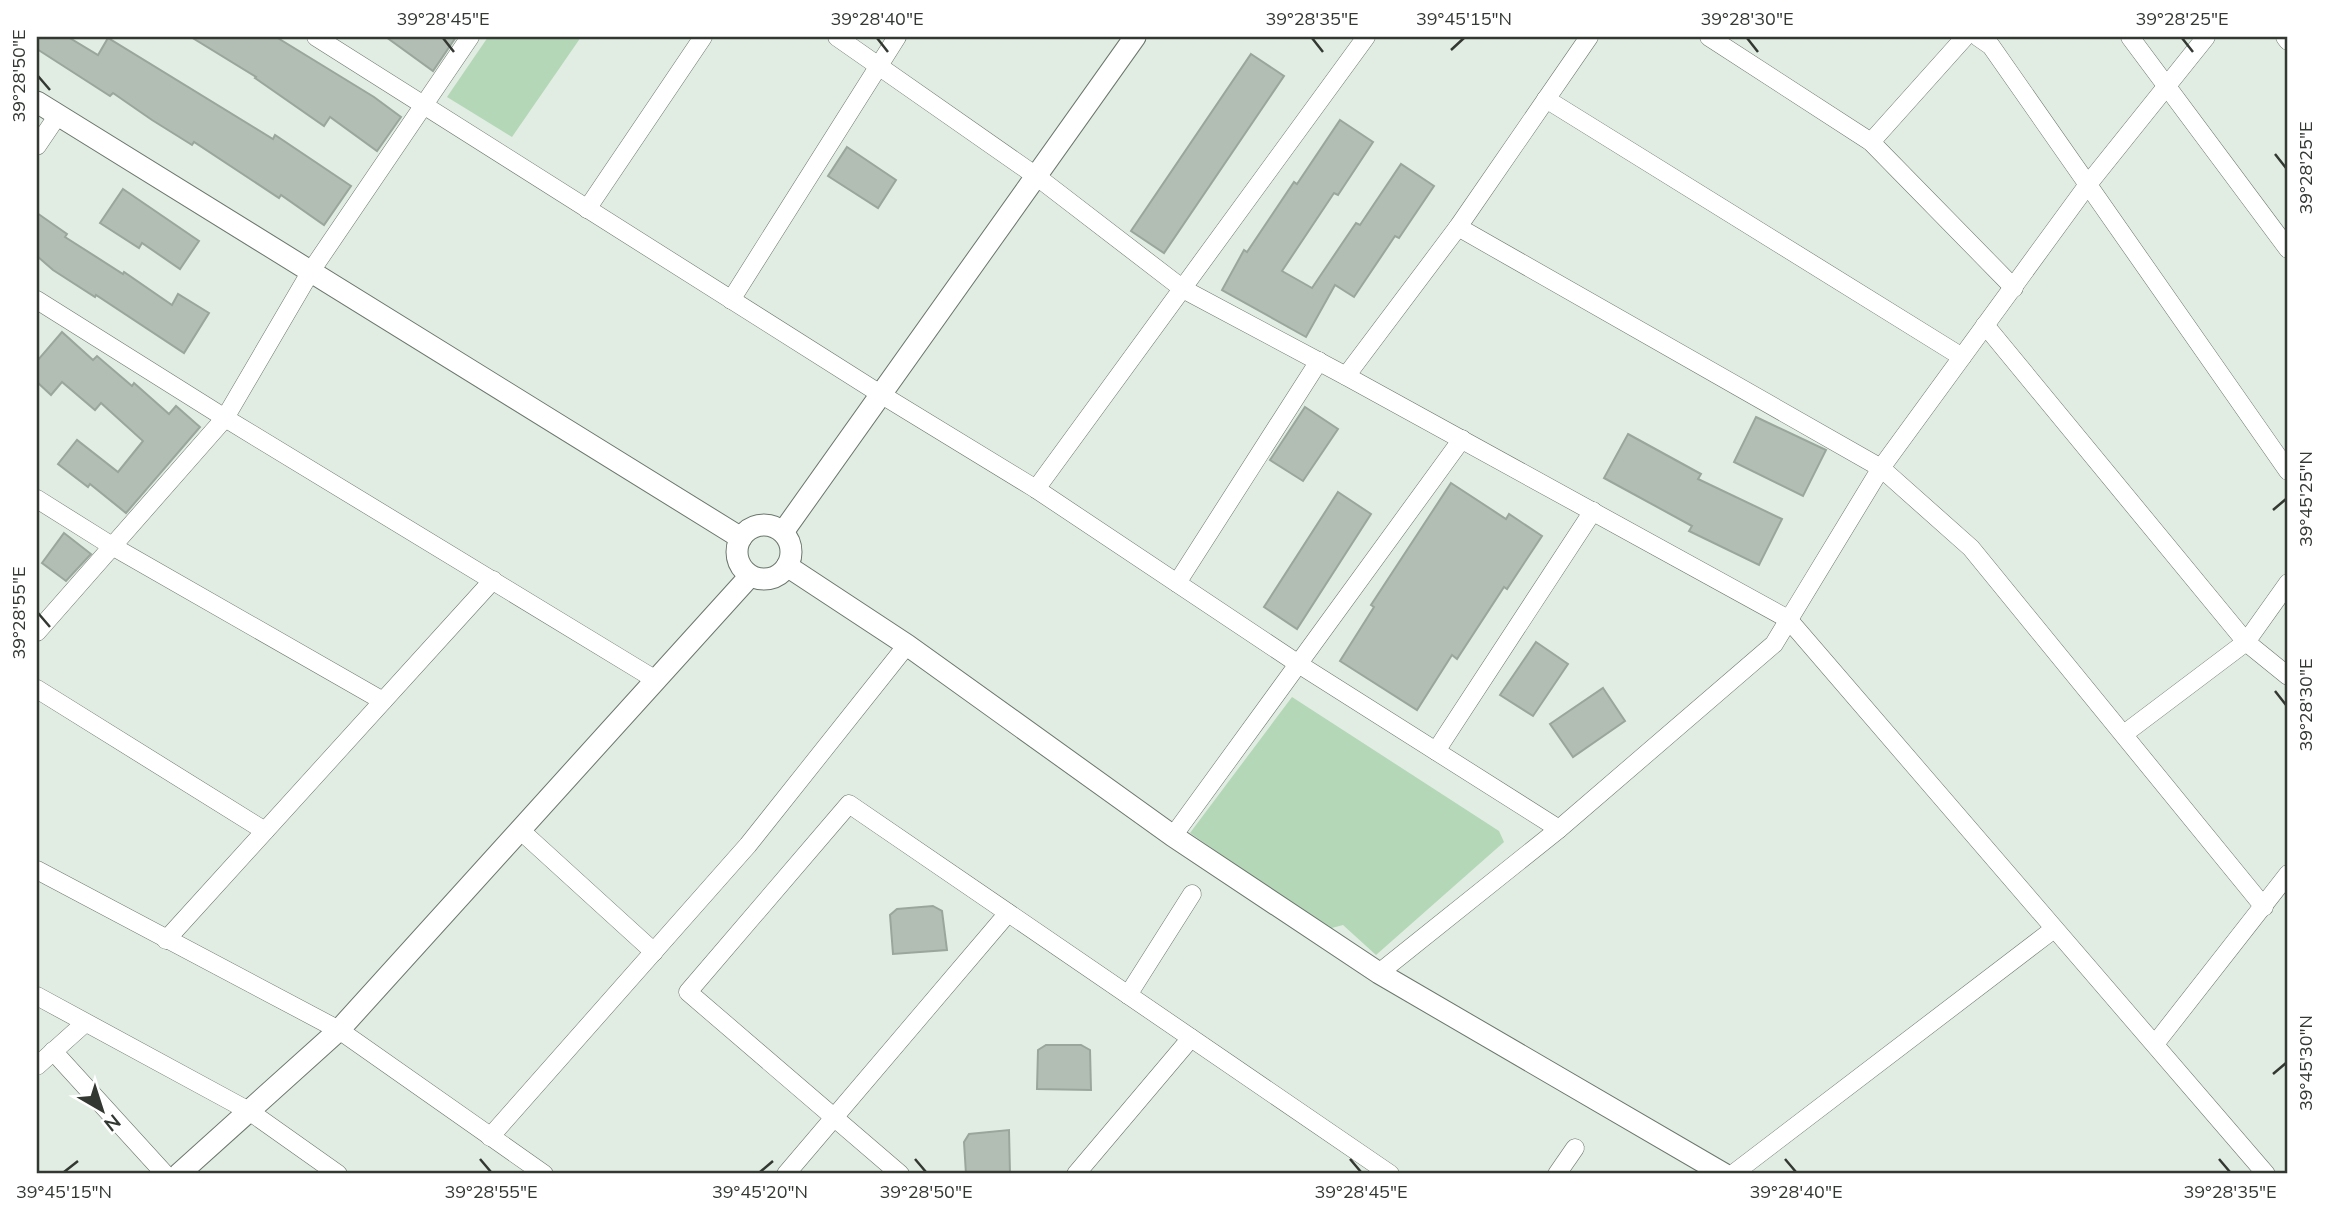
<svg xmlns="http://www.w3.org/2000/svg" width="2325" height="1211" font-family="Mulish,sans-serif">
<rect width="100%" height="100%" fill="#e1ede2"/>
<g fill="#b3d7b7">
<path d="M 488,37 L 581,37 L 512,137 L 447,97 Z"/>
<path d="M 1292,697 L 1499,831 L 1504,842 L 1376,955 L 1343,925 L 1328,929 L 1190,833 Z"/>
</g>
<g fill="#b2beb3" stroke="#9aa69c" stroke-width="2">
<path d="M 37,37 L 68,37 L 98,55 L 108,38 L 273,139 L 275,135 L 351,186 L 324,225 L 281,195 L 279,198 L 194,142 L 192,145 L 152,120 L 113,93 L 110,96 L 37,49 Z"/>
<path d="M 191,37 L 276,37 L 374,97 L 401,117 L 377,151 L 330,117 L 324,126 L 255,78 L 256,77 Z"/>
<path d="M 386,37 L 456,37 L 433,71 Z"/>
<path d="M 1251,54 L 1284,76 L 1164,253 L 1131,231 Z"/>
<path d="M 1340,120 L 1373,142 L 1338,195 L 1334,193 L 1282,271 L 1312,288 L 1356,223 L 1360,225 L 1401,164 L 1434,186 L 1399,238 L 1395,236 L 1354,297 L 1335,285 L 1306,337 L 1222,290 L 1244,250 L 1247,252 L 1294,182 L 1297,184 Z"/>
<path d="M 847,147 L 896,180 L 878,208 L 828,176 Z"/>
<path d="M 123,189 L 199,241 L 180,269 L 142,243 L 139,248 L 100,223 Z"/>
<path d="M 37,213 L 67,234 L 65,237 L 123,274 L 124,272 L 172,305 L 178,294 L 209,313 L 184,353 L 96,295 L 95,297 L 53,270 L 37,256 Z"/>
<path d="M 62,332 L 93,360 L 97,356 L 132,386 L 134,383 L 169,414 L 176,406 L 200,427 L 126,513 L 90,484 L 88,487 L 58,464 L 77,440 L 118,472 L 143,441 L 101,403 L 95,410 L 62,382 L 51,395 L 37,382 L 37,361 Z"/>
<path d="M 1305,407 L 1338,429 L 1303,481 L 1270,460 Z"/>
<path d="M 1756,417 L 1826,450 L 1803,496 L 1734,462 Z"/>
<path d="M 1628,434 L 1701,474 L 1698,479 L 1782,519 L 1759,565 L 1689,531 L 1692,526 L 1604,478 Z"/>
<path d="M 1451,483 L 1506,519 L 1509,514 L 1542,536 L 1507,589 L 1504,587 L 1457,659 L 1452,655 L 1417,710 L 1340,661 L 1374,607 L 1371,605 Z"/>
<path d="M 1338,492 L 1371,514 L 1297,629 L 1264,607 Z"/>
<path d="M 64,533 L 91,554 L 66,581 L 42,563 Z"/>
<path d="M 1536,642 L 1568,664 L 1533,716 L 1500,695 Z"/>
<path d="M 1603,688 L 1625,721 L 1573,757 L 1550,724 Z"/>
<path d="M 933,906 L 942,911 L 947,950 L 893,954 L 890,915 L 897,909 Z"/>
<path d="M 1046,1045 L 1081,1045 L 1090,1050 L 1091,1090 L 1037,1089 L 1038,1050 Z"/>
<path d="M 1009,1130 L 1010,1174 L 966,1174 L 964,1142 L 969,1134 Z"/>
</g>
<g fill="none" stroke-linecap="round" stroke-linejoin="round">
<g stroke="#6b766c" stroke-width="19">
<g id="minor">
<path d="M 316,37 L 882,395 L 1036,489 L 1300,665 L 1559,829"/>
<path d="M 837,37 L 1036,176 L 1183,289 L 1346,376 L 1788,619 L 2266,1174"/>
<path d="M 1709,37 L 1871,142 L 2014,288"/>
<path d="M 1978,37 L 1991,46 L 2288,471"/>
<path d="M 2130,37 L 2288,249"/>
<path d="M 2285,37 L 2288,41"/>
<path d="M 1546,99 L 1962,357"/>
<path d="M 1871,142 L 1965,37"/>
<path d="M 37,146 L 58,115"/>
<path d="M 587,209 L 703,37"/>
<path d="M 1458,227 L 1881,468 L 1971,548 L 2264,907"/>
<path d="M 37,300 L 225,418 L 656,680"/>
<path d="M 731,300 L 897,37"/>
<path d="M 1985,325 L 2246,642 L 2288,676"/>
<path d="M 1346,376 L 1458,227 L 1589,37"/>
<path d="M 1036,489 L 1366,37"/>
<path d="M 37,499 L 112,546 L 383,701"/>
<path d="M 1177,583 L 1319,361"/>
<path d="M 37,632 L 225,418 L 311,271 L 470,37"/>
<path d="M 37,689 L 265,831"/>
<path d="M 2124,734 L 2246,642 L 2288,583"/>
<path d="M 1436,751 L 1593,511"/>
<path d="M 520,830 L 654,952"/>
<path d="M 1173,836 L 1462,439"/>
<path d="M 37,870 L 339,1030 L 544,1174"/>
<path d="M 166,940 L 493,580"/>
<path d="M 1379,973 L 1559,829 L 1774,644 L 1881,468 L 2089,183 L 2206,37"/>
<path d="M 1128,995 L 1192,894"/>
<path d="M 37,996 L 249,1111 L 338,1174"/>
<path d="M 2155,1044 L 2288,874"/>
<path d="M 53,1051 L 165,1174"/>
<path d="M 37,1066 L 85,1023"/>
<path d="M 490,1137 L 748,845 L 907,645"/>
<path d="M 786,1174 L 1008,913"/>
<path d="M 900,1174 L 688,992 L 849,804 L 1390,1174"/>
<path d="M 1076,1174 L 1191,1038"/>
<path d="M 1557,1174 L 1575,1148"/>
<path d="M 1733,1174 L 2054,929"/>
</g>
</g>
<g stroke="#6b766c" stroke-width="23">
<g id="tertiary">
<path d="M 37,102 L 741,538"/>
<circle cx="764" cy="552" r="27"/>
<path d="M 783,532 L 1135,37"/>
<path d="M 787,566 L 907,645 L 1173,836 L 1379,973 L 1724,1174"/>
<path d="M 179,1174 L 339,1030 L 750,576"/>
</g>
</g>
<use href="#minor" stroke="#fff" stroke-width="18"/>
<use href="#tertiary" stroke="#fff" stroke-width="21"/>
</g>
<path fill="none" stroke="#333833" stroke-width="2.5" d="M 443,38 L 454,52M 877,38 L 888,52M 1312,38 L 1323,52M 1747,38 L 1758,52M 2182,38 L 2193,52M 1451,50 L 1464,38M 38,76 L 50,90M 2275,154 L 2286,168M 2273,510 L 2286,499M 38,613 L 50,627M 2275,691 L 2286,705M 2273,1074 L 2286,1063M 480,1159 L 491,1172M 915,1159 L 926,1172M 1350,1159 L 1361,1172M 1785,1159 L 1796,1172M 2219,1159 L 2230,1172M 64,1172 L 78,1161M 760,1172 L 773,1161"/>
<rect width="2325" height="1211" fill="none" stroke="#ffffff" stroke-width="77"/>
<g transform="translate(102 1110) rotate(141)" stroke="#ffffff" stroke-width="5" paint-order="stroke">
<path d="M0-5L12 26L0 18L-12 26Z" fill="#333833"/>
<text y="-10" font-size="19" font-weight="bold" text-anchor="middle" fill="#333833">N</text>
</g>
<rect x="38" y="38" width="2248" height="1134" fill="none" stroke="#333833" stroke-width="2.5"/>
<g font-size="18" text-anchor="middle" fill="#333833">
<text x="443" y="25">39°28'45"E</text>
<text x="877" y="25">39°28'40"E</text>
<text x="1312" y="25">39°28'35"E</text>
<text x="1464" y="25">39°45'15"N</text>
<text x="1747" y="25">39°28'30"E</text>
<text x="2182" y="25">39°28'25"E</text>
<text transform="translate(19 76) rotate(-90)" y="6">39°28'50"E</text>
<text transform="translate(2306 168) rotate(-90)" y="6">39°28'25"E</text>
<text transform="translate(2306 499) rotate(-90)" y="6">39°45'25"N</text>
<text transform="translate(19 613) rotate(-90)" y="6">39°28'55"E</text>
<text transform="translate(2306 705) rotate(-90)" y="6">39°28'30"E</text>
<text transform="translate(2306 1063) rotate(-90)" y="6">39°45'30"N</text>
<text x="64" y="1198">39°45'15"N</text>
<text x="491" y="1198">39°28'55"E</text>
<text x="760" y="1198">39°45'20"N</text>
<text x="926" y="1198">39°28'50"E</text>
<text x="1361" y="1198">39°28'45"E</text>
<text x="1796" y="1198">39°28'40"E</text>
<text x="2230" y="1198">39°28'35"E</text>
</g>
</svg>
